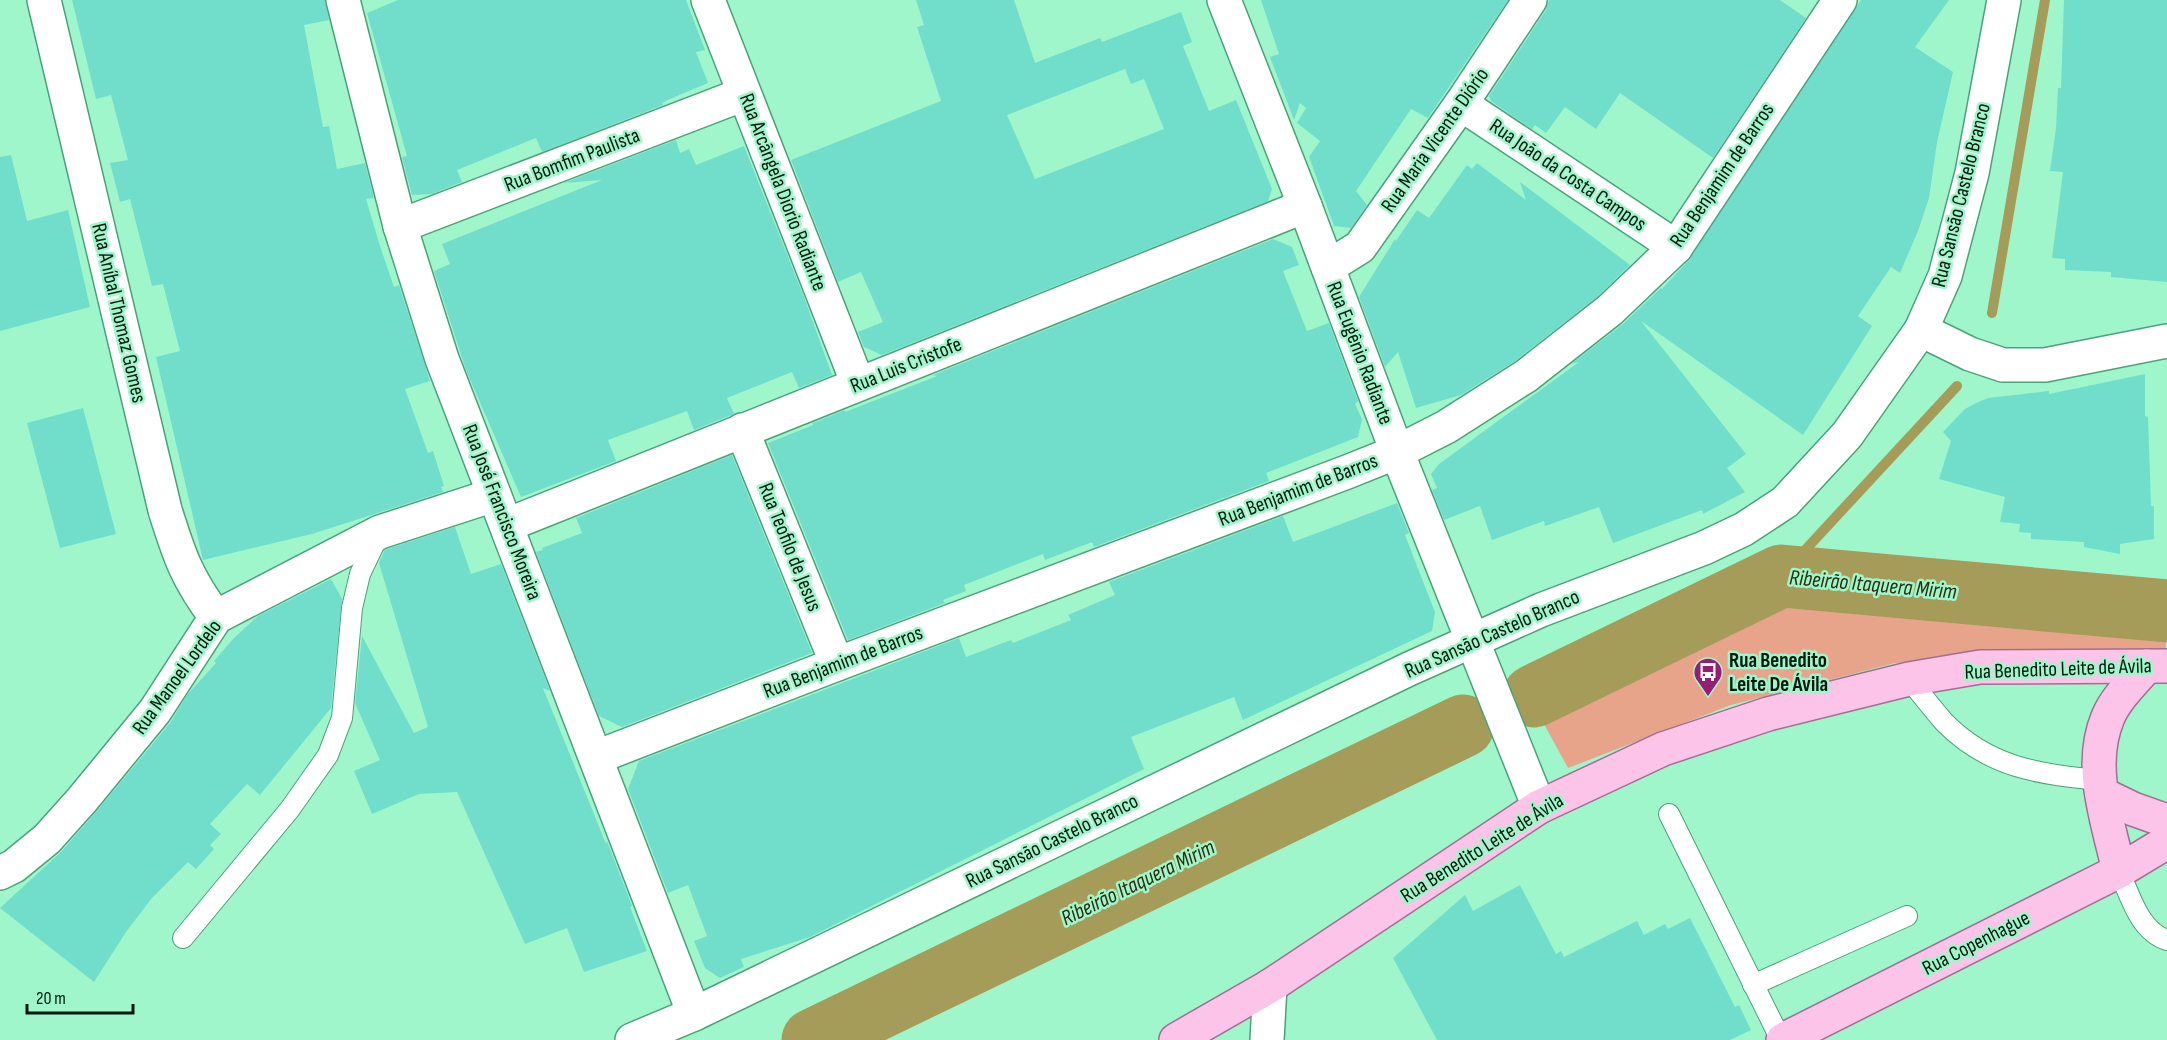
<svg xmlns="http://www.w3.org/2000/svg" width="2167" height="1040" font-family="'Sofia Sans Condensed',sans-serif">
<rect width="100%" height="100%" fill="#9ff6cb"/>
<path fill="#e7a48a" d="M 1800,586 L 1915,608 L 2167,636 L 2165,651 L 1895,663 L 1731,705 L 1568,768 L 1533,704 L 1775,591 Z"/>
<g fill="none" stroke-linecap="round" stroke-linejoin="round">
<g stroke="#a59c59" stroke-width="10">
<path d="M 1992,313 L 2045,0"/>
<path d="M 1781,576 L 1957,386"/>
</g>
<g stroke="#a59c59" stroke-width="63">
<path d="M 1534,696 L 1781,576 L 2167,611"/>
<path d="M 813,1040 L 1463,726"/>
</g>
</g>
<g fill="#71decc" fill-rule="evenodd">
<path d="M 72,0 L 325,0 L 329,20 L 304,25 L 323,127 L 329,126 L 337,169 L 365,163 L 374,198 L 366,199 L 380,246 L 394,287 L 399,285 L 430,381 L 405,389 L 428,453 L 433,451 L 444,486 L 441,487 L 443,492 L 312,534 L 203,560 L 156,357 L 180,351 L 163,284 L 152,286 L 130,199 L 120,202 L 110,163 L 128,160 L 111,95 L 96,99 Z"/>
<path d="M 398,0 L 686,0 L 705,50 L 696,52 L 708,83 L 670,99 L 662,103 L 663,105 L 542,152 L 536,138 L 457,170 L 462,182 L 432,194 L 412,195 L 402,157 L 407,156 L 367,13 Z"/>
<path d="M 916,0 L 1014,0 L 1035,63 L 1100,38 L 1102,42 L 1181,12 L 1192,42 L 1183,46 L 1209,111 L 1236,100 L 1272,189 L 1268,201 L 882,355 L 864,347 L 858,332 L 883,322 L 861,272 L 838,282 L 791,160 L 941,101 L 917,27 L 924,25 ZM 1125,69 L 1131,84 L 1144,79 L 1164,129 L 1035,179 L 1007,115 Z"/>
<path d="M 1261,0 L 1508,0 L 1428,118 L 1411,109 L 1356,191 L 1367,205 L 1351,228 L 1334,226 L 1309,157 L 1320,141 L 1297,123 L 1306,108 L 1300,103 L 1294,120 L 1270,57 L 1279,54 Z"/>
<path d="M 1549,0 L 1780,0 L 1806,18 L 1713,158 L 1620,93 L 1596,129 L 1565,107 L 1546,133 L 1535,125 L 1532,129 L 1491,101 L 1489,96 L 1546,10 Z"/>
<path d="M 1861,0 L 1949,0 L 1915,47 L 1953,72 L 1937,142 L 1929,198 L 1918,231 L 1900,273 L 1891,267 L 1858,316 L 1872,326 L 1803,435 L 1641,321 L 1746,454 L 1727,468 L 1745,492 L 1703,514 L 1702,510 L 1613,543 L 1599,507 L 1545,526 L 1544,521 L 1492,540 L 1480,506 L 1444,520 L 1432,490 L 1437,488 L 1431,474 L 1439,464 L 1579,362 L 1571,364 L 1623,324 L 1661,288 L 1662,289 L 1689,260 Z"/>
<path d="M 2064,0 L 2167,0 L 2167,282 L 2111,277 L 2111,272 L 2065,270 L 2065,259 L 2052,258 L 2063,172 L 2050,171 L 2056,128 L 2058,88 L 2061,88 Z"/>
<path d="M 676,140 L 680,153 L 689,149 L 696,165 L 744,146 L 804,297 L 832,375 L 799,388 L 792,372 L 727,398 L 734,414 L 694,430 L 687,411 L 608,440 L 616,461 L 521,497 L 466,370 L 434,271 L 450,264 L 442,244 L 602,180 L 564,183 Z"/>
<path d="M 11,155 L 27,221 L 68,210 L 90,307 L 0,331 L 0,157 Z"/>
<path d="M 1477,163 L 1526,200 L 1520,182 L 1630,265 L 1598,296 L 1515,361 L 1461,395 L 1416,408 L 1398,352 L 1385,367 L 1359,297 L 1395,239 L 1396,241 L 1417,210 L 1429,218 L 1467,165 L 1472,169 Z"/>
<path d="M 1273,239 L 1292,247 L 1299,265 L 1283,271 L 1307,331 L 1329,323 L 1358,401 L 1355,404 L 1362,419 L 1358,437 L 1266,473 L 1269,481 L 1094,547 L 1092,542 L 1045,560 L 1043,554 L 964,585 L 966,591 L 943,600 L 945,603 L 848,640 L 768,443 L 813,425 L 813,423 L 845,410 L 845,412 L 937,376 L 933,375 Z"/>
<path d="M 2145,374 L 2145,416 L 2148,417 L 2151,506 L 2154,506 L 2154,539 L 2120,544 L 2120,554 L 2084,547 L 2084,542 L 2031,539 L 2031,533 L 2019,532 L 2020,524 L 2000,522 L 2005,497 L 1939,479 L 1951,441 L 1943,432 L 1965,409 L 1976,403 L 1988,398 L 2049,391 L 2049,394 Z"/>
<path d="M 83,408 L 116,534 L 60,548 L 27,423 Z"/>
<path d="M 732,455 L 812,653 L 622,727 L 599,716 L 536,552 L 543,550 L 542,548 L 582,533 L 576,518 Z"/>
<path d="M 1397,503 L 1409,533 L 1405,535 L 1435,612 L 1432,631 L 1243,720 L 1234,697 L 1131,737 L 1144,769 L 810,937 L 741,959 L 744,967 L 720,978 L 705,968 L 694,941 L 707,936 L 688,885 L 668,893 L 628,789 L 639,761 L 959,638 L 966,657 L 1011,640 L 1013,643 L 1071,620 L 1068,615 L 1115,595 L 1109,582 L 1283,516 L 1293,542 Z"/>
<path d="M 455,527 L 471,574 L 501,564 L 550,691 L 543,688 L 606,844 L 607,841 L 632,906 L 630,907 L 647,951 L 584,972 L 567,928 L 525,944 L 457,792 L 419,794 L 372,814 L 354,771 L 380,760 L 355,703 L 362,636 L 414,733 L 428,727 L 379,563 L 384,551 L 387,549 Z"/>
<path d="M 331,579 L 342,599 L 331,708 L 260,795 L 247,784 L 210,824 L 221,834 L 210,845 L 214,849 L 196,869 L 188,862 L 152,898 L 126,932 L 94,982 L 0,908 L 61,852 L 96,812 L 170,723 L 187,695 L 216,663 L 214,661 L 234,638 L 258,616 Z"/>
<path d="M 1520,885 L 1556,954 L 1561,951 L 1564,957 L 1637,921 L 1644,935 L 1665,924 L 1668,929 L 1690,918 L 1735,1007 L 1739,1005 L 1751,1030 L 1730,1040 L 1437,1040 L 1393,958 L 1465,895 L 1473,911 Z"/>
</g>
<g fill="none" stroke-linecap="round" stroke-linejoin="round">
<g stroke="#4ba27a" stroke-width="22">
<g id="lane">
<path d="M 1909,679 C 1920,693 1932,708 1944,722 C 1989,768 2039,774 2099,780"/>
<path d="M 1669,814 L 1781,1040"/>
<path d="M 2119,871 C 2130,895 2139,931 2167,940"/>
<path d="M 183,938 L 290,809 L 328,755 L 342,718 L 352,608 L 360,574 L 379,534"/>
<path d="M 1753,985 L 1907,916"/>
</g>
</g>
<g stroke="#4ba27a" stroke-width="36">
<g id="street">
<path d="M 44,0 L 165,510 C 179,555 187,579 216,617"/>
<path d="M 343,0 L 400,226 L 442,359 L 694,1014"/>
<path d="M 708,0 L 858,384"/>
<path d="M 1224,0 L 1305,206 L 1397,452 L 1539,807"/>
<path d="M 1461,104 L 1676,247"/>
<path d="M 400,226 L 744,94"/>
<path d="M 1328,267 L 1360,247 L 1461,104 L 1530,0"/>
<path d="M 1921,330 L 1970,354 L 2003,365 L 2045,365 L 2167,341"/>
<path d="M 742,430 L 837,664"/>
<path d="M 507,525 L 1305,206"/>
<path d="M 597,757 L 837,664 L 1347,472 L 1397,452 L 1446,427 L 1526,376 L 1610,310 L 1676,247 L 1840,0"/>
<path d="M 0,873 L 14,866 L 47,839 L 82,800 L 155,711 L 216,617 L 380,532 L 494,495"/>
<path d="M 632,1040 L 694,1014 L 1409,669 L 1541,610 L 1704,548 L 1744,529 L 1785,502 L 1847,435 L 1921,330 L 1945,276 L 1972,173 L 2004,0"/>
<path d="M 1267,1040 L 1270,986"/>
</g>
</g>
<g stroke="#a26e91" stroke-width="36">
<g id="primary">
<path d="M 2102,794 L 2133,809 L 2167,821"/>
<path d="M 2119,871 C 2108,821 2087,767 2108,717 C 2116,698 2134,681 2147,666"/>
<path d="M 1176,1040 L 1270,986 L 1539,807 L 1663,749 L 1768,714 L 1909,679 L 1980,667 L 2167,666"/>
<path d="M 1783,1040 L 2119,871 L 2167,842"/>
</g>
</g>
<use href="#lane" stroke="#fff" stroke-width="20"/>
<use href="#street" stroke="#fff" stroke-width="33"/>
<use href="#primary" stroke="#fbc4e8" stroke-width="33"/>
</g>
<defs>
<g id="bus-pin" transform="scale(1.5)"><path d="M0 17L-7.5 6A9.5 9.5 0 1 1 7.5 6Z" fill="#971c76" stroke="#9ff6cb"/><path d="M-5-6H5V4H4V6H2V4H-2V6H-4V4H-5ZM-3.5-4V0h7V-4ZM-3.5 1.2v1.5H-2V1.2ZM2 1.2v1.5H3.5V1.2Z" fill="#fff"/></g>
</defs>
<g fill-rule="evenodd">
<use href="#bus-pin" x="1708" y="672"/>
</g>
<g text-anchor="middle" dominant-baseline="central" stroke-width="5" stroke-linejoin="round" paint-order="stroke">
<g font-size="21" fill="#00170c" stroke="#9ff6cb">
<text transform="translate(1435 140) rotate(-55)">Rua Maria Vicente Diório</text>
<text transform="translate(572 160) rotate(-21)">Rua Bomfim Paulista</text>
<text transform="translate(1568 175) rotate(34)">Rua João da Costa Campos</text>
<text transform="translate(1722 175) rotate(-56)">Rua Benjamim de Barros</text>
<text transform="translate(783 192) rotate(69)">Rua Arcângela Diorio Radiante</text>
<text transform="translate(1961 195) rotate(-76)">Rua Sansão Castelo Branco</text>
<text transform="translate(119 313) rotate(77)">Rua Aníbal Thomaz Gomes</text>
<text transform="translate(1360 353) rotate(69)">Rua Eugênio Radiante</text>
<text transform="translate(906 365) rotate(-22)">Rua Luis Cristofe</text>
<text transform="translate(1298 490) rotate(-21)">Rua Benjamim de Barros</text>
<text transform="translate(502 512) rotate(69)">Rua José Francisco Moreira</text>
<text transform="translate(790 547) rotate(68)">Rua Teofilo de Jesus</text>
<text transform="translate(1492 634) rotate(-24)">Rua Sansão Castelo Branco</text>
<text transform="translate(843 662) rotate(-21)">Rua Benjamim de Barros</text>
<text transform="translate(2058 669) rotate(-2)">Rua Benedito Leite de Ávila</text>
<text transform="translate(177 677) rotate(-54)">Rua Manoel Lordelo</text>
<text transform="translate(1052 841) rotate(-26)">Rua Sansão Castelo Branco</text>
<text transform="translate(1482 848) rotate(-32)">Rua Benedito Leite de Ávila</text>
<text transform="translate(1976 943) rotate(-27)">Rua Copenhague</text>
</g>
<g font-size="21" font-weight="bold" fill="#00170c" stroke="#9ff6cb" text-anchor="start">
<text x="1729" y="660">Rua Benedito<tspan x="1729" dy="24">Leite De Ávila</tspan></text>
</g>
<g font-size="22" font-style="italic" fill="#302c0d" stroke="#9ff6cb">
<text transform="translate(1873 585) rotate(5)">Ribeirão Itaquera Mirim</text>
<text transform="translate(1138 883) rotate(-26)">Ribeirão Itaquera Mirim</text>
</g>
</g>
<path d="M27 1004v9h106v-9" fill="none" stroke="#00170c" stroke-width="3"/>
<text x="36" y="1004" font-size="18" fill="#00170c" stroke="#9ff6cb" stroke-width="4.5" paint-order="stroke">20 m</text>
</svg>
